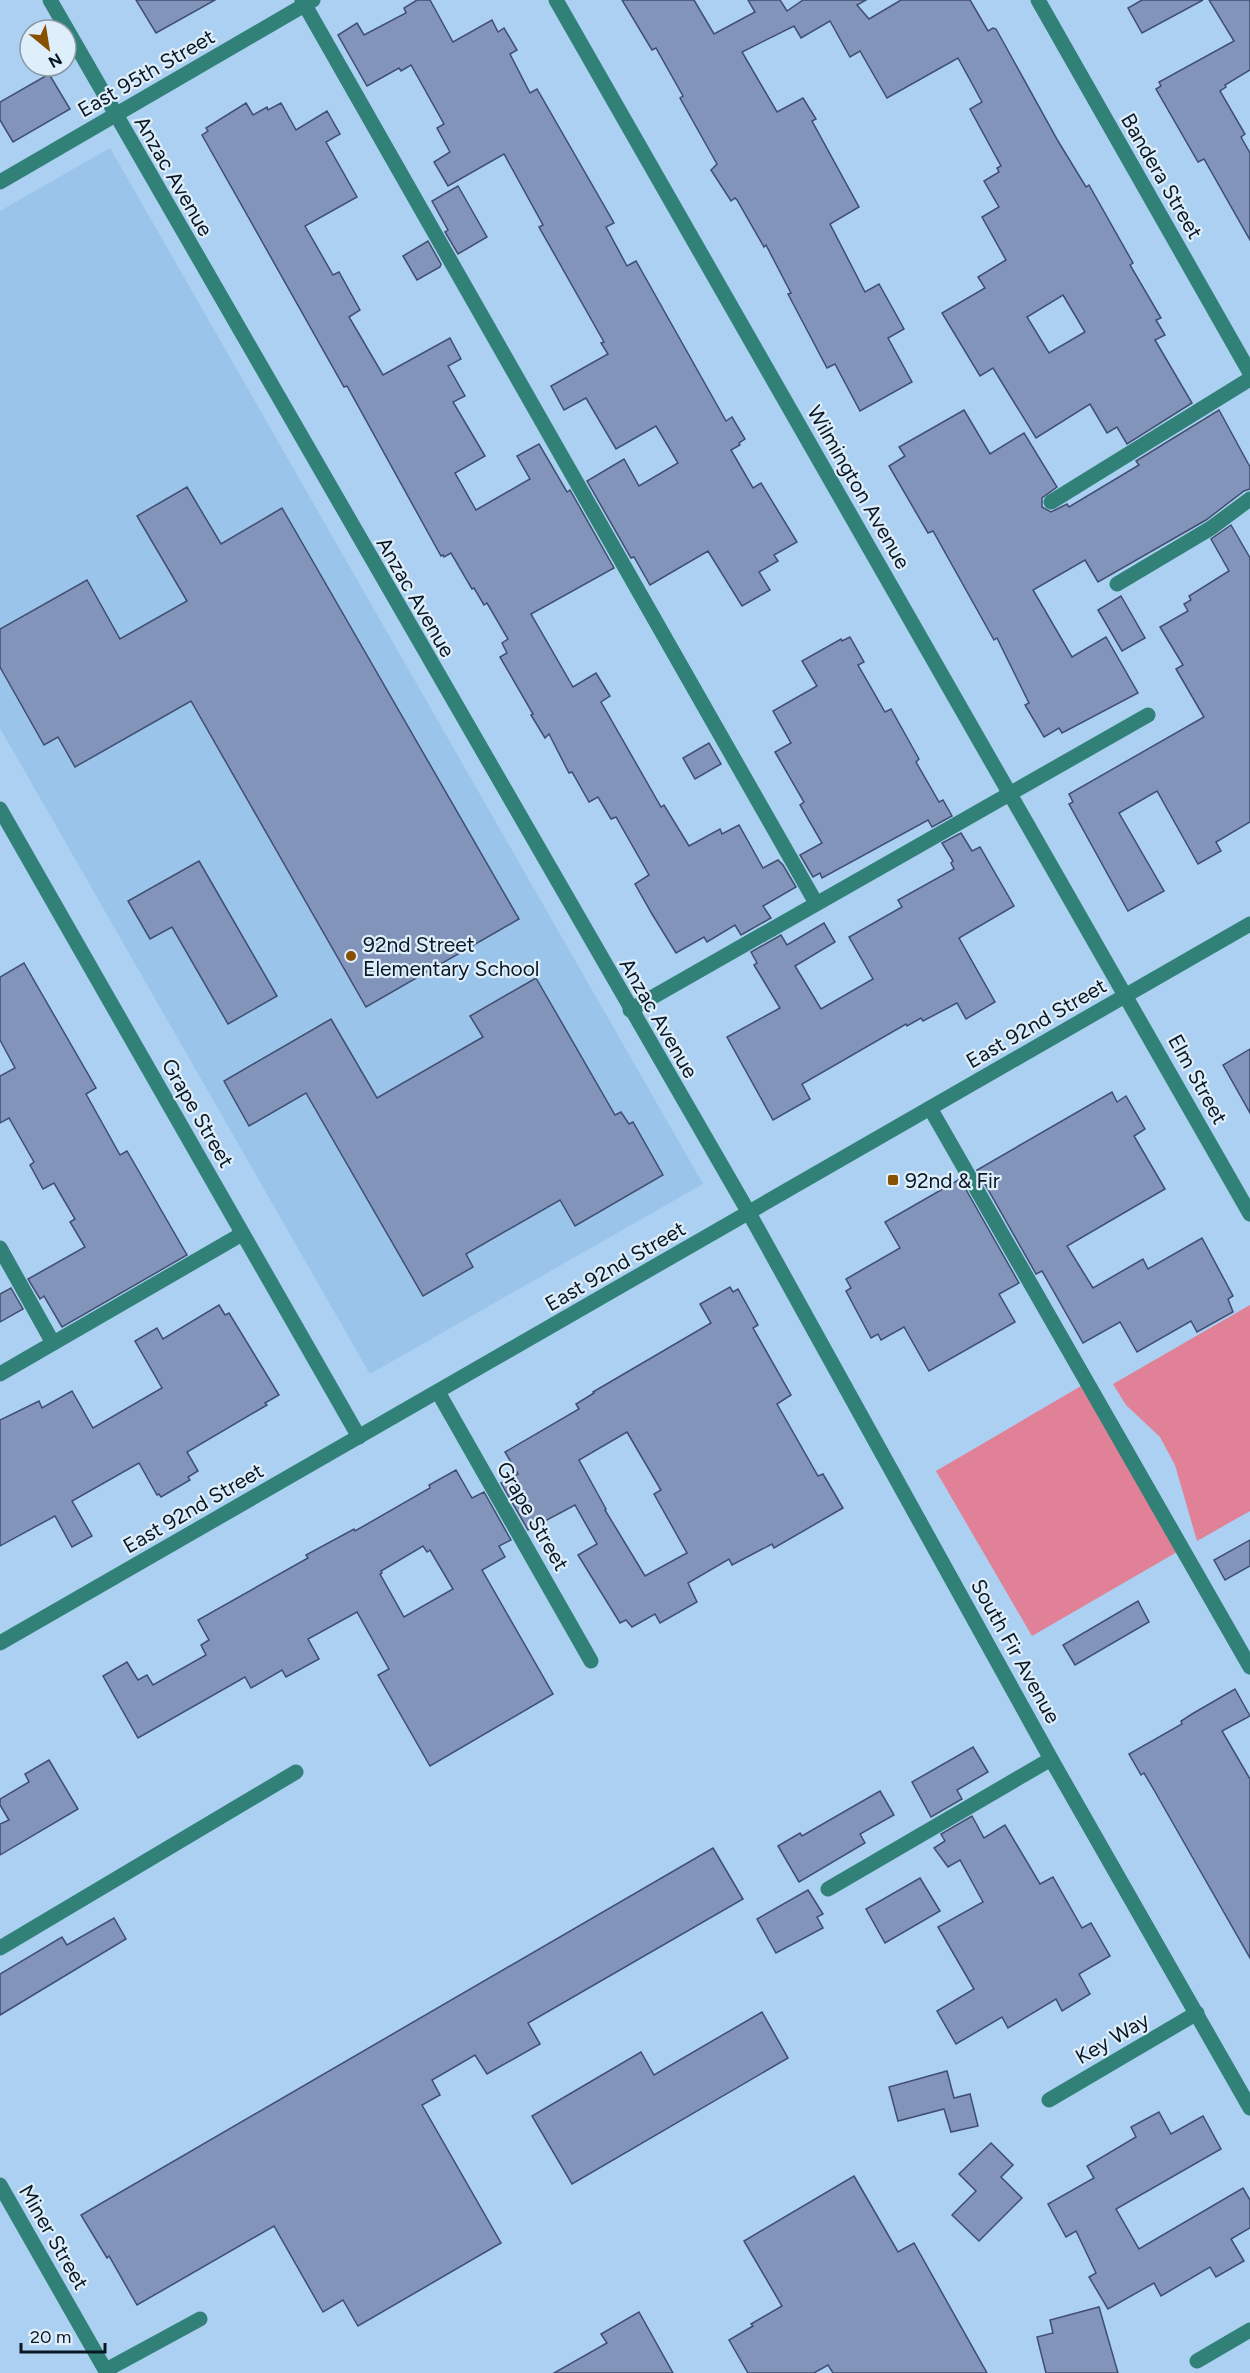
<svg xmlns="http://www.w3.org/2000/svg" width="1250" height="2373" font-family="Figtree,sans-serif">
<rect width="100%" height="100%" fill="#abd0f1"/>
<path fill="#9bc4ea" d="M 110,148 L 703,1184 L 370,1374 L 0,728 L 0,211 Z"/>
<g fill="#e08197">
<path d="M 1250,1305 L 1250,1511 L 1197,1541 L 1175,1465 L 1160,1437 L 1126,1405 L 1113,1384 Z"/>
<path d="M 1081,1386 L 1177,1552 L 1032,1636 L 936,1471 Z"/>
</g>
<g fill="#8294ba" stroke="#3f4e71" stroke-width="1.5" fill-rule="evenodd">
<path d="M 136,0 L 215,0 L 156,33 Z"/>
<path d="M 417,0 L 430,0 L 453,42 L 492,20 L 498,32 L 504,28 L 517,50 L 510,54 L 530,93 L 537,89 L 614,223 L 606,227 L 627,266 L 636,261 L 726,421 L 732,417 L 745,439 L 739,443 L 740,445 L 731,450 L 753,488 L 761,483 L 797,542 L 774,555 L 778,561 L 759,572 L 770,590 L 742,606 L 708,551 L 650,585 L 634,557 L 631,558 L 587,481 L 624,459 L 639,486 L 678,463 L 656,426 L 616,449 L 586,398 L 564,410 L 551,386 L 608,354 L 601,343 L 604,342 L 539,227 L 543,225 L 504,154 L 448,186 L 434,162 L 450,152 L 437,128 L 444,124 L 411,65 L 401,71 L 399,68 L 367,86 L 338,35 L 357,23 L 364,35 L 406,13 L 404,8 Z"/>
<path d="M 622,0 L 694,0 L 714,34 L 755,12 L 748,0 L 780,0 L 787,11 L 803,0 L 866,0 L 857,5 L 869,19 L 901,0 L 970,0 L 988,31 L 993,28 L 996,29 L 1058,141 L 1086,187 L 1089,185 L 1133,263 L 1130,265 L 1161,318 L 1156,320 L 1165,335 L 1155,340 L 1192,403 L 1127,444 L 1117,427 L 1107,433 L 1090,404 L 1036,438 L 993,368 L 980,376 L 942,313 L 985,288 L 978,277 L 1006,260 L 982,217 L 999,207 L 984,181 L 999,172 L 997,168 L 1001,166 L 970,109 L 982,102 L 958,58 L 887,98 L 860,51 L 850,57 L 830,21 L 801,38 L 794,26 L 742,52 L 777,112 L 803,98 L 816,119 L 812,121 L 859,207 L 830,224 L 865,292 L 879,284 L 904,329 L 888,338 L 912,382 L 860,411 L 835,364 L 827,368 L 788,294 L 791,293 L 766,245 L 764,247 L 737,200 L 735,198 L 731,201 L 711,170 L 717,164 L 680,98 L 683,96 L 656,48 L 652,50 ZM 1063,295 L 1085,332 L 1049,353 L 1027,317 Z"/>
<path d="M 1142,0 L 1203,0 L 1142,33 L 1128,8 Z"/>
<path d="M 1209,0 L 1250,0 L 1250,70 L 1225,85 L 1226,87 L 1220,91 L 1245,134 L 1241,137 L 1250,153 L 1250,240 L 1204,159 L 1198,162 L 1156,89 L 1161,86 L 1159,82 L 1234,41 Z"/>
<path d="M 49,74 L 70,109 L 13,142 L 0,120 L 0,102 Z"/>
<path d="M 246,103 L 253,115 L 267,107 L 268,110 L 281,103 L 296,130 L 327,111 L 340,134 L 326,142 L 357,197 L 305,226 L 333,275 L 339,272 L 360,310 L 349,317 L 383,375 L 450,338 L 461,359 L 448,366 L 465,396 L 453,402 L 485,456 L 455,473 L 476,510 L 530,479 L 517,456 L 539,444 L 567,492 L 570,490 L 614,568 L 531,614 L 573,687 L 596,673 L 610,696 L 601,702 L 661,807 L 664,805 L 689,846 L 720,829 L 722,834 L 739,825 L 763,868 L 778,860 L 783,865 L 796,887 L 763,906 L 771,918 L 741,935 L 735,925 L 707,942 L 704,937 L 676,953 L 652,914 L 635,884 L 649,875 L 616,817 L 611,819 L 598,797 L 589,802 L 572,772 L 569,773 L 549,734 L 545,738 L 531,715 L 533,714 L 500,657 L 507,653 L 502,643 L 508,639 L 487,603 L 484,605 L 474,588 L 472,589 L 451,553 L 444,557 L 443,555 L 441,556 L 347,386 L 344,387 L 202,135 L 208,131 L 206,128 Z"/>
<path d="M 458,186 L 487,237 L 458,254 L 445,232 L 448,230 L 432,201 Z"/>
<path d="M 428,241 L 441,264 L 440,267 L 417,280 L 403,256 Z"/>
<path d="M 964,410 L 990,454 L 1024,433 L 1057,487 L 1042,498 L 1042,507 L 1051,512 L 1067,504 L 1069,507 L 1139,465 L 1136,461 L 1219,410 L 1250,467 L 1250,489 L 1244,491 L 1206,520 L 1098,582 L 1085,560 L 1033,590 L 1072,657 L 1106,637 L 1138,693 L 1062,733 L 1059,728 L 1044,737 L 1025,705 L 1029,703 L 997,638 L 994,640 L 933,531 L 928,533 L 889,466 L 905,456 L 899,447 Z"/>
<path d="M 187,487 L 221,544 L 282,508 L 519,919 L 366,1007 L 191,701 L 75,767 L 58,737 L 44,745 L 0,667 L 0,629 L 87,580 L 120,639 L 187,601 L 137,516 Z"/>
<path d="M 1231,525 L 1250,558 L 1250,822 L 1216,842 L 1221,851 L 1198,864 L 1157,791 L 1119,813 L 1164,891 L 1128,911 L 1069,804 L 1073,802 L 1069,794 L 1204,717 L 1176,669 L 1183,665 L 1160,627 L 1188,611 L 1184,604 L 1191,600 L 1189,596 L 1229,571 L 1211,539 Z"/>
<path d="M 1121,596 L 1145,638 L 1122,651 L 1098,610 Z"/>
<path d="M 850,637 L 864,662 L 858,665 L 885,712 L 891,709 L 919,759 L 916,762 L 939,802 L 943,800 L 952,816 L 932,827 L 928,820 L 822,878 L 820,873 L 813,877 L 800,855 L 822,843 L 800,805 L 804,802 L 775,752 L 791,743 L 773,711 L 817,686 L 802,661 L 841,639 L 842,641 Z"/>
<path d="M 709,743 L 721,764 L 695,779 L 683,758 Z"/>
<path d="M 961,833 L 972,851 L 980,847 L 1014,906 L 959,938 L 995,1002 L 966,1019 L 957,1003 L 923,1021 L 921,1018 L 907,1026 L 906,1024 L 802,1084 L 810,1099 L 773,1120 L 727,1037 L 780,1008 L 754,965 L 757,963 L 751,952 L 781,935 L 787,945 L 824,923 L 835,942 L 795,966 L 821,1009 L 873,979 L 849,937 L 902,907 L 898,900 L 954,869 L 951,863 L 953,861 L 942,843 Z"/>
<path d="M 199,861 L 277,996 L 228,1024 L 172,927 L 150,939 L 128,901 Z"/>
<path d="M 24,963 L 96,1088 L 86,1094 L 120,1155 L 127,1151 L 187,1255 L 62,1327 L 44,1296 L 40,1299 L 28,1279 L 85,1247 L 70,1222 L 75,1219 L 54,1183 L 43,1189 L 30,1165 L 34,1162 L 9,1118 L 0,1123 L 0,1076 L 15,1068 L 0,1040 L 0,977 Z"/>
<path d="M 536,978 L 615,1115 L 621,1112 L 629,1124 L 633,1122 L 663,1175 L 575,1226 L 560,1200 L 466,1254 L 473,1267 L 423,1296 L 306,1093 L 249,1126 L 224,1081 L 331,1019 L 377,1098 L 483,1037 L 470,1016 Z"/>
<path d="M 1250,1049 L 1250,1113 L 1223,1065 Z"/>
<path d="M 1112,1092 L 1117,1102 L 1126,1096 L 1145,1129 L 1134,1136 L 1165,1189 L 1067,1246 L 1093,1288 L 1143,1259 L 1148,1269 L 1202,1238 L 1233,1296 L 1228,1299 L 1233,1312 L 1197,1332 L 1191,1321 L 1137,1352 L 1120,1322 L 1083,1343 L 1042,1271 L 1036,1274 L 977,1170 Z"/>
<path d="M 960,1179 L 1019,1283 L 999,1294 L 1015,1322 L 929,1371 L 904,1327 L 881,1340 L 878,1334 L 871,1338 L 846,1291 L 851,1288 L 846,1279 L 900,1248 L 885,1222 Z"/>
<path d="M 730,1287 L 733,1292 L 738,1289 L 758,1325 L 753,1328 L 791,1395 L 777,1404 L 818,1476 L 823,1474 L 843,1508 L 774,1548 L 772,1544 L 732,1565 L 729,1559 L 688,1583 L 697,1602 L 660,1623 L 655,1614 L 632,1627 L 626,1620 L 620,1623 L 578,1555 L 597,1544 L 575,1505 L 528,1530 L 501,1483 L 518,1474 L 505,1452 L 579,1409 L 576,1404 L 594,1393 L 593,1392 L 711,1323 L 700,1304 ZM 627,1432 L 661,1490 L 654,1494 L 687,1553 L 645,1576 L 605,1510 L 606,1509 L 579,1460 Z"/>
<path d="M 11,1288 L 23,1309 L 0,1322 L 0,1294 Z"/>
<path d="M 219,1305 L 225,1315 L 229,1313 L 279,1395 L 265,1403 L 267,1405 L 187,1452 L 198,1471 L 188,1477 L 190,1480 L 161,1497 L 159,1494 L 157,1495 L 139,1463 L 72,1501 L 92,1536 L 72,1547 L 55,1516 L 0,1546 L 0,1420 L 39,1401 L 42,1408 L 72,1391 L 93,1428 L 162,1388 L 135,1341 L 157,1328 L 163,1339 Z"/>
<path d="M 456,1470 L 472,1498 L 484,1492 L 511,1540 L 499,1546 L 505,1557 L 482,1570 L 553,1694 L 430,1766 L 378,1675 L 389,1669 L 357,1612 L 308,1639 L 319,1659 L 286,1677 L 282,1670 L 251,1688 L 245,1677 L 138,1738 L 103,1676 L 127,1662 L 138,1680 L 147,1675 L 153,1685 L 206,1655 L 201,1645 L 209,1640 L 198,1620 L 308,1558 L 306,1555 L 354,1529 L 355,1531 L 430,1488 L 429,1485 ZM 423,1546 L 427,1552 L 430,1550 L 453,1589 L 404,1617 L 380,1574 L 382,1573 L 381,1571 Z"/>
<path d="M 1250,1540 L 1250,1566 L 1225,1580 L 1214,1560 Z"/>
<path d="M 1138,1601 L 1149,1622 L 1075,1665 L 1063,1645 Z"/>
<path d="M 1235,1689 L 1250,1716 L 1222,1731 L 1250,1779 L 1250,1958 L 1154,1790 L 1144,1773 L 1141,1775 L 1129,1754 L 1182,1724 L 1181,1721 L 1192,1714 Z"/>
<path d="M 973,1747 L 988,1772 L 957,1790 L 962,1799 L 931,1817 L 912,1782 Z"/>
<path d="M 49,1760 L 78,1809 L 0,1855 L 0,1824 L 9,1820 L 0,1805 L 0,1799 L 29,1782 L 25,1774 Z"/>
<path d="M 880,1791 L 894,1815 L 860,1834 L 865,1843 L 799,1882 L 778,1846 L 800,1833 L 802,1836 Z"/>
<path d="M 972,1816 L 984,1838 L 1005,1825 L 1040,1884 L 1053,1877 L 1082,1928 L 1091,1923 L 1110,1956 L 1079,1974 L 1090,1994 L 1062,2011 L 1056,1999 L 1008,2028 L 1002,2017 L 956,2044 L 937,2011 L 974,1989 L 938,1927 L 983,1902 L 960,1860 L 948,1867 L 934,1848 L 945,1841 L 941,1834 Z"/>
<path d="M 713,1848 L 743,1899 L 528,2023 L 540,2044 L 487,2074 L 475,2055 L 432,2080 L 440,2095 L 422,2105 L 501,2243 L 358,2326 L 343,2300 L 323,2312 L 274,2226 L 137,2305 L 109,2256 L 107,2258 L 81,2215 Z"/>
<path d="M 920,1878 L 940,1911 L 885,1943 L 866,1909 Z"/>
<path d="M 808,1890 L 823,1914 L 817,1917 L 823,1928 L 776,1953 L 757,1919 Z"/>
<path d="M 114,1918 L 126,1939 L 0,2015 L 0,1974 L 62,1937 L 67,1945 Z"/>
<path d="M 762,2012 L 788,2058 L 572,2184 L 532,2116 L 641,2052 L 654,2075 Z"/>
<path d="M 947,2071 L 954,2098 L 970,2094 L 978,2126 L 951,2132 L 944,2109 L 898,2121 L 889,2087 Z"/>
<path d="M 1159,2112 L 1171,2134 L 1203,2116 L 1221,2149 L 1116,2209 L 1139,2249 L 1243,2188 L 1250,2200 L 1250,2228 L 1231,2239 L 1244,2261 L 1216,2277 L 1210,2267 L 1161,2296 L 1154,2283 L 1108,2309 L 1089,2277 L 1096,2273 L 1076,2231 L 1066,2237 L 1048,2204 L 1094,2178 L 1087,2166 L 1136,2137 L 1131,2127 Z"/>
<path d="M 991,2143 L 1013,2165 L 1001,2177 L 1022,2198 L 979,2241 L 952,2215 L 976,2191 L 959,2174 Z"/>
<path d="M 854,2176 L 898,2252 L 914,2243 L 987,2373 L 833,2373 L 828,2365 L 814,2373 L 748,2373 L 729,2340 L 753,2326 L 751,2324 L 782,2306 L 744,2241 Z"/>
<path d="M 1099,2307 L 1118,2373 L 1046,2373 L 1037,2337 L 1053,2333 L 1050,2320 Z"/>
<path d="M 639,2312 L 673,2373 L 554,2373 L 607,2343 L 601,2334 Z"/>
</g>
<g fill="none" stroke-linecap="round" stroke-linejoin="round">
<g stroke="#318179" stroke-width="15">
<path d="M 50,0 L 749,1213 L 1051,1759 L 1250,2108"/>
<path d="M 302,0 L 816,903"/>
<path d="M 556,0 L 1250,1214"/>
<path d="M 1038,0 L 1250,373"/>
<path d="M 0,182 L 313,0"/>
<path d="M 1051,502 L 1250,379"/>
<path d="M 1117,584 L 1211,528 L 1250,499"/>
<path d="M 0,809 L 359,1437"/>
<path d="M 630,1010 L 1148,715"/>
<path d="M 930,1108 L 1250,1667"/>
<path d="M 0,1248 L 53,1343"/>
<path d="M 0,1374 L 242,1234"/>
<path d="M 438,1392 L 591,1661"/>
<path d="M 0,1643 L 1250,924"/>
<path d="M 828,1889 L 1051,1759"/>
<path d="M 0,1948 L 296,1772"/>
<path d="M 1049,2100 L 1197,2013"/>
<path d="M 0,2185 L 107,2373"/>
<path d="M 1197,2361 L 1250,2330"/>
<path d="M 106,2370 L 200,2319"/>
</g>
</g>
<g fill="#885001" stroke="#dfeefb" stroke-width="2">
<circle cx="351" cy="956" r="6"/>
<rect x="887" y="1174" width="12" height="12" rx="3"/>
</g>
<g text-anchor="middle" dominant-baseline="central" stroke-width="4.5" stroke-linejoin="round" paint-order="stroke">
<g font-size="21" fill="#0a1824" stroke="#dfeefb">
<text transform="translate(146 73) rotate(-30)">East 95th Street</text>
<text transform="translate(174 176) rotate(60)">Anzac Avenue</text>
<text transform="translate(1162 176) rotate(60)">Bandera Street</text>
<text transform="translate(859 487) rotate(60)">Wilmington Avenue</text>
<text transform="translate(416 597) rotate(60)">Anzac Avenue</text>
<text transform="translate(659 1018) rotate(60)">Anzac Avenue</text>
<text transform="translate(1036 1023) rotate(-30)">East 92nd Street</text>
<text transform="translate(1198 1079) rotate(61)">Elm Street</text>
<text transform="translate(198 1113) rotate(60)">Grape Street</text>
<text transform="translate(615 1266) rotate(-30)">East 92nd Street</text>
<text transform="translate(193 1508) rotate(-30)">East 92nd Street</text>
<text transform="translate(533 1516) rotate(60)">Grape Street</text>
<text transform="translate(1016 1651) rotate(61)">South Fir Avenue</text>
<text transform="translate(1112 2038) rotate(-30)">Key Way</text>
<text transform="translate(54 2237) rotate(60)">Miner Street</text>
</g>
<g font-size="21" fill="#0a1824" stroke="#dfeefb" text-anchor="start">
<text x="363" y="944">92nd Street<tspan x="363" dy="24">Elementary School</tspan></text>
<text x="905" y="1180">92nd &amp; Fir</text>
</g>
</g>
<g transform="translate(48 48) rotate(150)"><circle r="28" fill="#dfeefb" stroke="#8a98a5" stroke-width="1.5"/>
<path d="M0-4.5L10 22L0 15L-10 22Z" fill="#885001"/>
<text y="-9" font-size="16" font-weight="bold" text-anchor="middle" fill="#0a1824">N</text>
</g>
<path d="M21 2343v9h84v-9" fill="none" stroke="#0a1824" stroke-width="3"/>
<text x="30" y="2343" font-size="18" fill="#0a1824" stroke="#dfeefb" stroke-width="4.5" paint-order="stroke">20 m</text>
</svg>
